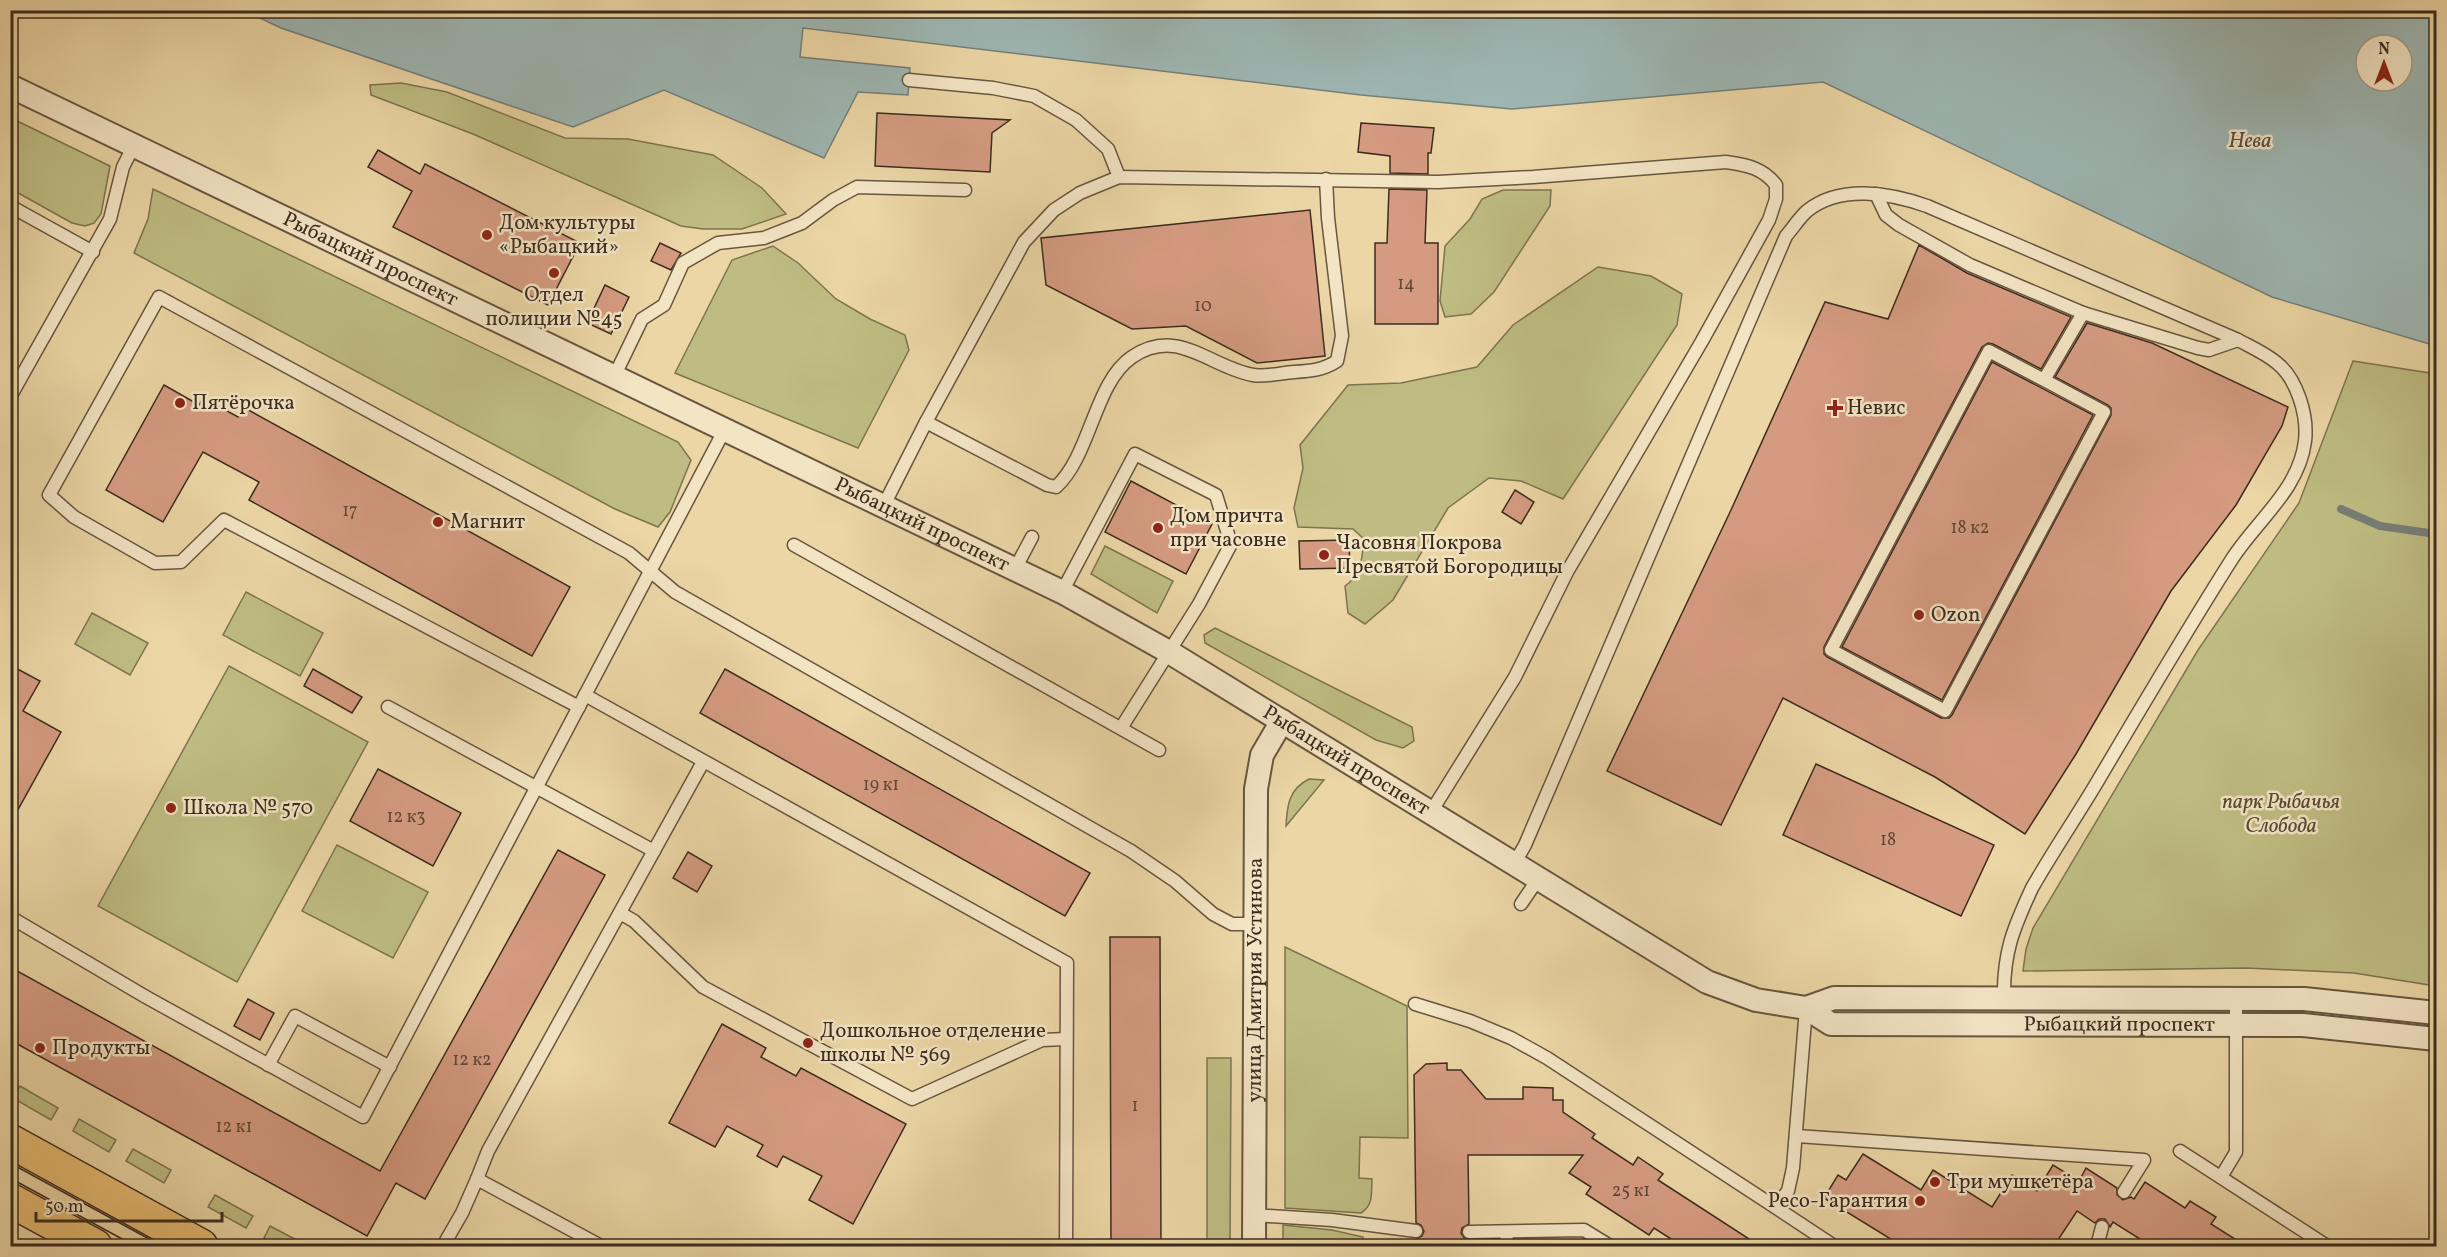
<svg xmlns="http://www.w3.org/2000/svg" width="2447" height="1257" font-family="Vollkorn,serif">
<rect width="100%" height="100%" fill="#ecd6a5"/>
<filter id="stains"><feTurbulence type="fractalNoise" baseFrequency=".00333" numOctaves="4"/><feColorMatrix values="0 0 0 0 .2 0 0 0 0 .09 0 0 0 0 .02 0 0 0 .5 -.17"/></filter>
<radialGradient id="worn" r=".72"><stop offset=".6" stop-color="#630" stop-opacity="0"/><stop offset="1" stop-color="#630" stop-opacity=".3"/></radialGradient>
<g fill="#bebc82" stroke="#7d7450" stroke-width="1.5">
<path d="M 401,83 L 447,92 L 565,138 L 628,139 L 713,155 L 762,188 L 786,214 L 742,229 L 703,229 L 681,226 L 473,134 L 371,95 L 370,85 Z"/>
<path d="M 11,118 L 110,166 L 101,214 L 94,223 L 85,226 L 72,223 L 11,189 Z"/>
<path d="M 153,189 L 678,442 L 691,460 L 670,512 L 658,527 L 615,509 L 134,253 L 148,219 Z"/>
<path d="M 1503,190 L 1551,190 L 1550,206 L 1494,292 L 1471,314 L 1445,317 L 1440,301 L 1445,246 L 1470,219 L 1482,199 Z"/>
<path d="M 773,246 L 798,263 L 836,299 L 870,319 L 905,335 L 909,350 L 858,448 L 675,373 L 732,260 Z"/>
<path d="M 1598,267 L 1651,276 L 1682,294 L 1677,325 L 1563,499 L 1521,481 L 1489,478 L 1448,508 L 1393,600 L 1365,624 L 1348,613 L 1345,586 C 1362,574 1362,558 1364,539 L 1353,529 L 1298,527 L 1294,508 L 1303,468 L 1300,445 L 1348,385 L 1401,383 L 1477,367 L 1513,325 Z"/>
<path d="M 2353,361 L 2436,374 L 2436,986 L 2354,973 L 2246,968 L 2023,971 L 2026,949 L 2033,928 L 2198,650 L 2299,503 Z"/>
<path d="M 1105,546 L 1173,581 L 1157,613 L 1091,574 Z"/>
<path d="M 246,592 L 323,633 L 300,676 L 223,635 Z"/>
<path d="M 92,613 L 148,643 L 130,675 L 75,644 Z"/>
<path d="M 1215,628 L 1412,727 L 1414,741 L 1403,748 L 1376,740 L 1205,643 L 1204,635 Z"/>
<path d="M 229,666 L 368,742 L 237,982 L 98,906 Z"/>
<path d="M 1309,779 L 1324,780 L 1286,826 C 1287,805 1289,789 1309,779 Z"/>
<path d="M 337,845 L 428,892 L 393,958 L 302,911 Z"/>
<path d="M 1285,947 L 1407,1006 L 1408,1138 L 1360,1137 L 1359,1178 L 1372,1179 C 1371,1193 1374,1205 1361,1213 L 1285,1208 Z"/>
<path d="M 1207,1058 L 1231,1058 L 1230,1246 L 1207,1246 Z"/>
<path d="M 20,1086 L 58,1108 L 51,1120 L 13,1098 Z"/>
<path d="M 79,1119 L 116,1140 L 109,1152 L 73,1131 Z"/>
<path d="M 133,1149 L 171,1170 L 164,1183 L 126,1161 Z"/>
<path d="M 215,1195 L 253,1216 L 246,1228 L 208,1207 Z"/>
<path d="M 1283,1225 L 1332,1230 L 1363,1237 L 1362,1246 L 1304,1246 L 1283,1244 Z"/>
<path d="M 270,1226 L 308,1246 L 280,1246 L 264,1238 Z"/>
</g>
<path fill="#9db6b2" stroke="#767f77" stroke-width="1.5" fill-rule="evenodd" d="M 245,11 L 2436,11 L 2436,346 L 2272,297 L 1823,82 L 1512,109 L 1361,95 L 803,28 L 800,57 L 910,68 L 908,95 L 858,92 L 824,158 L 664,90 L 573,127 L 281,28 ZM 2366,45 L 2402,45 L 2402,81 L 2366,81 Z"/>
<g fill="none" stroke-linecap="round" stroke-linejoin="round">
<path stroke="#767f77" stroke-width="8" d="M 2341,509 L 2380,526 L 2436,534"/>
</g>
<g fill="#d59b81" stroke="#3c2c1f" stroke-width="1.5">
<path d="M 877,113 L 1010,120 L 992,133 L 990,172 L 875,166 Z"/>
<path d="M 1361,123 L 1434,128 L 1431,153 L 1428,153 L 1428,174 L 1390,173 L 1390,156 L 1358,152 Z"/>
<path d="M 378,150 L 420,174 L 425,164 L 580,243 L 548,305 L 393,227 L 412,191 L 368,167 Z"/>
<path d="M 1389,189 L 1427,190 L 1425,243 L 1438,243 L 1438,324 L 1375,324 L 1375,243 L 1387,243 Z"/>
<path d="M 1310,210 L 1325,356 L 1257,363 L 1186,326 L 1132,329 L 1046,285 L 1041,238 Z"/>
<path d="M 660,243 L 681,253 L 671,270 L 651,261 Z"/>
<path d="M 1919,245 L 1967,273 L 2071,317 L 2041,369 L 1993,344 L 1988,343 L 1982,347 L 1824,647 L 1824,654 L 1827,657 L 1941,718 L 1949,718 L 1952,715 L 2111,415 L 2111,408 L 2108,405 L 2055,377 L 2087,323 L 2152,343 L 2288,407 L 2282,426 L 2236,505 L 2171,591 L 2076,754 L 2025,834 L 1935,777 L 1783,698 L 1721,825 L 1607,771 L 1731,510 L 1825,302 L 1888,319 Z"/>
<path d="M 605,285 L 629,297 L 611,334 L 587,323 Z"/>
<path d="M 1992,362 L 2093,415 L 1942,700 L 1842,647 Z"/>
<path d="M 164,385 L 199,405 L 203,398 L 238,417 L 243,407 L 570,587 L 532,656 L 249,500 L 259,482 L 203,452 L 163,522 L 106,490 Z"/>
<path d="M 1131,481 L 1212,524 L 1186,574 L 1105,532 Z"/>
<path d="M 1515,490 L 1534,502 L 1521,524 L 1502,512 Z"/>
<path d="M 1349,540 L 1350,568 L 1300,569 L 1299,541 Z"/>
<path d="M 10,665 L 40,681 L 23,711 L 61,732 L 10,824 Z"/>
<path d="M 313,669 L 362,697 L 352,713 L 304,686 Z"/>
<path d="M 725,669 L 1090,873 L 1065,916 L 700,713 Z"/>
<path d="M 1816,764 L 1994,845 L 1961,916 L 1783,835 Z"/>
<path d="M 378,769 L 461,813 L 433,866 L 350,821 Z"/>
<path d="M 558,850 L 605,875 L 425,1199 L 396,1183 L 367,1236 L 10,1040 L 10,967 L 380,1171 Z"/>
<path d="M 688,852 L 712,866 L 697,892 L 673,878 Z"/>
<path d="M 1110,937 L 1160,937 L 1161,1246 L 1111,1246 Z"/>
<path d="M 248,999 L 274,1013 L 260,1040 L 234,1026 Z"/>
<path d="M 722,1024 L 766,1048 L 761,1057 L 796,1076 L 801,1068 L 906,1124 L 853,1224 L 809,1200 L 822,1176 L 783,1156 L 777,1167 L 757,1156 L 763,1145 L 727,1126 L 715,1147 L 669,1123 Z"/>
<path d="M 1447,1063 L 1447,1070 L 1461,1070 L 1486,1099 L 1523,1099 L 1523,1087 L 1553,1088 L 1553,1100 L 1563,1100 L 1563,1112 L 1595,1134 L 1592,1138 L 1633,1165 L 1638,1157 L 1663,1174 L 1658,1180 L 1760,1246 L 1682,1246 L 1654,1228 L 1649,1235 L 1586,1194 L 1591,1187 L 1569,1173 L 1583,1155 L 1468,1155 L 1469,1224 L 1462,1228 L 1461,1233 L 1465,1239 L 1469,1240 L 1469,1246 L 1416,1246 L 1416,1239 L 1422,1236 L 1424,1231 L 1421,1225 L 1416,1223 L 1414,1075 L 1426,1064 Z"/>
<path d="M 1863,1154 L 1921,1190 L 1933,1170 L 1992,1207 L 2012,1175 L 2037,1191 L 2053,1165 L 2079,1181 L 2086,1168 L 2117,1188 L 2117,1195 L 2123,1200 L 2131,1197 L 2134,1199 L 2145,1182 L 2185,1208 L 2190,1201 L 2216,1217 L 2211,1224 L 2246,1246 L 2151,1246 L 2113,1222 L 2110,1227 L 2105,1219 L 2099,1219 L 2095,1223 L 2077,1211 L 2054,1246 L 1902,1246 L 1824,1198 L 1838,1175 L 1846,1180 Z"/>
</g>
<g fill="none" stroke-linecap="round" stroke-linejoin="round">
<g stroke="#685640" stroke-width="15">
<g id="lane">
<path d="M 909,80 L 993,88 L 1034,96 L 1076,120 L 1108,149 L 1119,177"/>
<path d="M 1876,194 L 1886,215 L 1899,225 L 1970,265 L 2083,313 L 2198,348 L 2209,350 L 2238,340"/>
<path d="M 10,206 L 93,252"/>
<path d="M 614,377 L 642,319 L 664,305 L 683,263 L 718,243 L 764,238 L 802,223 L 833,200 L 857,187 L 965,190"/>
<path d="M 2044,380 L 1989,351 L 1831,650 L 1945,711 L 2104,412 L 2044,380 L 2083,313"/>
<path d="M 10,397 L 110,219 L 123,167 L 134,145"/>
<path d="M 926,422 L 1047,485 L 1056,487 C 1091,455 1094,383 1132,357 C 1178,326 1209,367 1253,375 C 1265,377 1281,373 1294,372 C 1311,371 1323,370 1337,361 L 1342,336 L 1328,218 L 1326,179"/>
<path d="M 884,505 L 926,422 L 1024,242 L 1054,210 L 1080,193 L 1119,177 L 1438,182 L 1533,177 L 1726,162 C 1747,165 1763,168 1776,185 L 1776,199 L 1769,220 L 1702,341 L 1567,572 L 1515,677 L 1431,812"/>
<path d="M 794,545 L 1159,750"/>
<path d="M 1015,569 L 1032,537"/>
<path d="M 1062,592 L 1135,454 L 1216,495 L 1231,544 L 1199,604 L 1121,728"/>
<path d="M 585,695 L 1067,963 L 1066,1246"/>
<path d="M 388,707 L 654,851"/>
<path d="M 579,707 L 224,520 L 181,562 L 155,563 L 74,517 L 49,495 L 159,297 L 629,553 L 675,592 L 1131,851 L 1175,881 L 1213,914 L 1232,924 L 1256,924"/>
<path d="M 1514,864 L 1525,845 L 1786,236 C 1793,228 1799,218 1807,211 C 1840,184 1890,193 1927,206 L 2238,340 C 2251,347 2265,353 2277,363 C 2297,379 2308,415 2305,441 C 2299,490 2257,520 2232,559 C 2185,633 2141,708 2096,784 C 2075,819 2052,853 2032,888 C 2013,929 2003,953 2004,999"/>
<path d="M 1521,904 L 1538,879"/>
<path d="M 620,913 L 634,921 L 703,987 L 912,1099 L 1042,1040 L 1066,1039"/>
<path d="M 10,917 L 146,997 L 363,1117 L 725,429"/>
<path d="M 1415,1004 L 1470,1021 L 1511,1038 L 1547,1058 L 1775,1207 L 1788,1191 L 1793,1168 L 1806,1008"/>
<path d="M 268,1065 L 295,1016 L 390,1067"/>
<path d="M 1797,1136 L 2144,1160 L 2124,1192"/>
<path d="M 2180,1151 L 2327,1246"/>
<path d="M 2221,1177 L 2236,1152 L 2236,998"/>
<path d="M 477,1179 L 488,1151 L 703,762"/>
<path d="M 1775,1207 L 1834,1246"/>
<path d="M 1254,1215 L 1332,1220 L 1416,1231"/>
<path d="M 1469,1232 L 1584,1230 L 1610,1246"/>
<path d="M 443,1246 L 462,1213 L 477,1179 L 601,1246"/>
<path d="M 1506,1246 L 1507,1232"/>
<path d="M 2097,1246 L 2102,1227"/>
</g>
</g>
<g stroke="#685640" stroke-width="26">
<g id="street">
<path id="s1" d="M 10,86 L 1062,592 L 1169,652 L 1707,982 L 1756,1000 L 1806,1008 L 1831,1024 L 2303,1025 L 2436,1039"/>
<path d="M 1806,1008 L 1834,998 L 2304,999 L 2436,1013"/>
<path id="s2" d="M 1254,1246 L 1256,789 L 1262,755 L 1282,721"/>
</g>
</g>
<g stroke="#3c2c1f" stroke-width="36">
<g id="primary">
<path d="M 10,1141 L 201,1246"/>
<path d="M 10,1200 L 95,1246"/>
</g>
</g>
<use href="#lane" stroke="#f3e4c4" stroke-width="12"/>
<use href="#street" stroke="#f3e4c4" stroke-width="22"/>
<use href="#primary" stroke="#e6bb72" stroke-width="33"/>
<g stroke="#3c2c1f" stroke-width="1.5">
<path d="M 10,1163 L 162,1246"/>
<path d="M 10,1178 L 135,1246"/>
</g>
</g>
<g fill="#8f2418" stroke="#f3e4c4" stroke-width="2">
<circle cx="487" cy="235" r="6"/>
<circle cx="554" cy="273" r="6"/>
<circle cx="180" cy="403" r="6"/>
<path d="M1832 399h6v6h6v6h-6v6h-6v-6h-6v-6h6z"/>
<circle cx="438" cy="522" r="6"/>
<circle cx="1158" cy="528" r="6"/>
<circle cx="1324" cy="555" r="6"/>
<circle cx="1919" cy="615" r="6"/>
<circle cx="171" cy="808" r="6"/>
<circle cx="808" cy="1043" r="6"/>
<circle cx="40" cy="1048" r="6"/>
<circle cx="1935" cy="1182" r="6"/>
<circle cx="1920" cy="1201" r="6"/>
</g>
<g text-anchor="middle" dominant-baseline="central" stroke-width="5" stroke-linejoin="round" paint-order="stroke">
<g font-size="18" fill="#624838">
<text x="1406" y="284">14</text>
<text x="1203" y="306">10</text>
<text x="350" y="511">17</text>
<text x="1970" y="528">18 к2</text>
<text x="881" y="785">19 к1</text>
<text x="406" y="817">12 к3</text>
<text x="1888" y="840">18</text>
<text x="472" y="1060">12 к2</text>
<text x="1135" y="1106">1</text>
<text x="234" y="1127">12 к1</text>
<text x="1631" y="1191">25 к1</text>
</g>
<g font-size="21" fill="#3c2c1f" stroke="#f3e4c4" text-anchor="start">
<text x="499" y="223">Дом культуры<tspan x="499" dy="24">«Рыбацкий»</tspan></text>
<text x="554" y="295" text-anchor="middle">Отдел<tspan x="554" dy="24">полиции №45</tspan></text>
<text x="192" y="403">Пятёрочка</text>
<text x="1847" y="408">Невис</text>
<text x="1170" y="516">Дом причта<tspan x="1170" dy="24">при часовне</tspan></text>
<text x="450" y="522">Магнит</text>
<text x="1336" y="543">Часовня Покрова<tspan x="1336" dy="24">Пресвятой Богородицы</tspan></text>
<text x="1931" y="615">Ozon</text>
<text x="183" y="808">Школа № 570</text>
<text x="820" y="1031">Дошкольное отделение<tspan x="820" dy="24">школы № 569</tspan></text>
<text x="52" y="1048">Продукты</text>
<text x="1947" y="1182">Три мушкетёра</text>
<text x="1908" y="1201" text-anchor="end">Ресо-Гарантия</text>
</g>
<g font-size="21" fill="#3c2c1f" stroke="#f3e4c4">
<text stroke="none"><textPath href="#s1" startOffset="400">Рыбацкий проспект</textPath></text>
<text stroke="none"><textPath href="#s1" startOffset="1012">Рыбацкий проспект</textPath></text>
<text stroke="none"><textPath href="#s1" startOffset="1498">Рыбацкий проспект</textPath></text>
<text stroke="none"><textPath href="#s2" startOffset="266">улица Дмитрия Устинова</textPath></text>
<text stroke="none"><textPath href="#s1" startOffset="2342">Рыбацкий проспект</textPath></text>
</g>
<g font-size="21" font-style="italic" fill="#564933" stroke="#f3e4c4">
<text x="2281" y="802">парк Рыбачья<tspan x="2281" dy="24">Слобода</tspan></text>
</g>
<g font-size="22" font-style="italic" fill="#544e44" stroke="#f3e4c4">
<text x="2250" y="141">Нева</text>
</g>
</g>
<rect width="2447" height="1257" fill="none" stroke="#ecd6a5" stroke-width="36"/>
<rect x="12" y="12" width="2423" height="1233" fill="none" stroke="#3c2c1f" stroke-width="3"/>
<rect x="18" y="18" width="2411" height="1221" fill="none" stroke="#3c2c1f" stroke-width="1.5"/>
<g transform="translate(2384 63)"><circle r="28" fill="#f3e4c4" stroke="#aa9a82" stroke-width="1.5"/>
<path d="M0-4.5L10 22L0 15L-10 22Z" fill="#8f2418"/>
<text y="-9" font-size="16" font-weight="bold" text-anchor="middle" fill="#3c2c1f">N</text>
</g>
<path d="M36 1212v9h186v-9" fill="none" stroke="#3c2c1f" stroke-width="3"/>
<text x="45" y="1212" font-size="18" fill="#3c2c1f" stroke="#f3e4c4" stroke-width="4.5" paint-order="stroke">50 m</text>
<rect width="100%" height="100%" filter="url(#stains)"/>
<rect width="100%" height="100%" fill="url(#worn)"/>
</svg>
